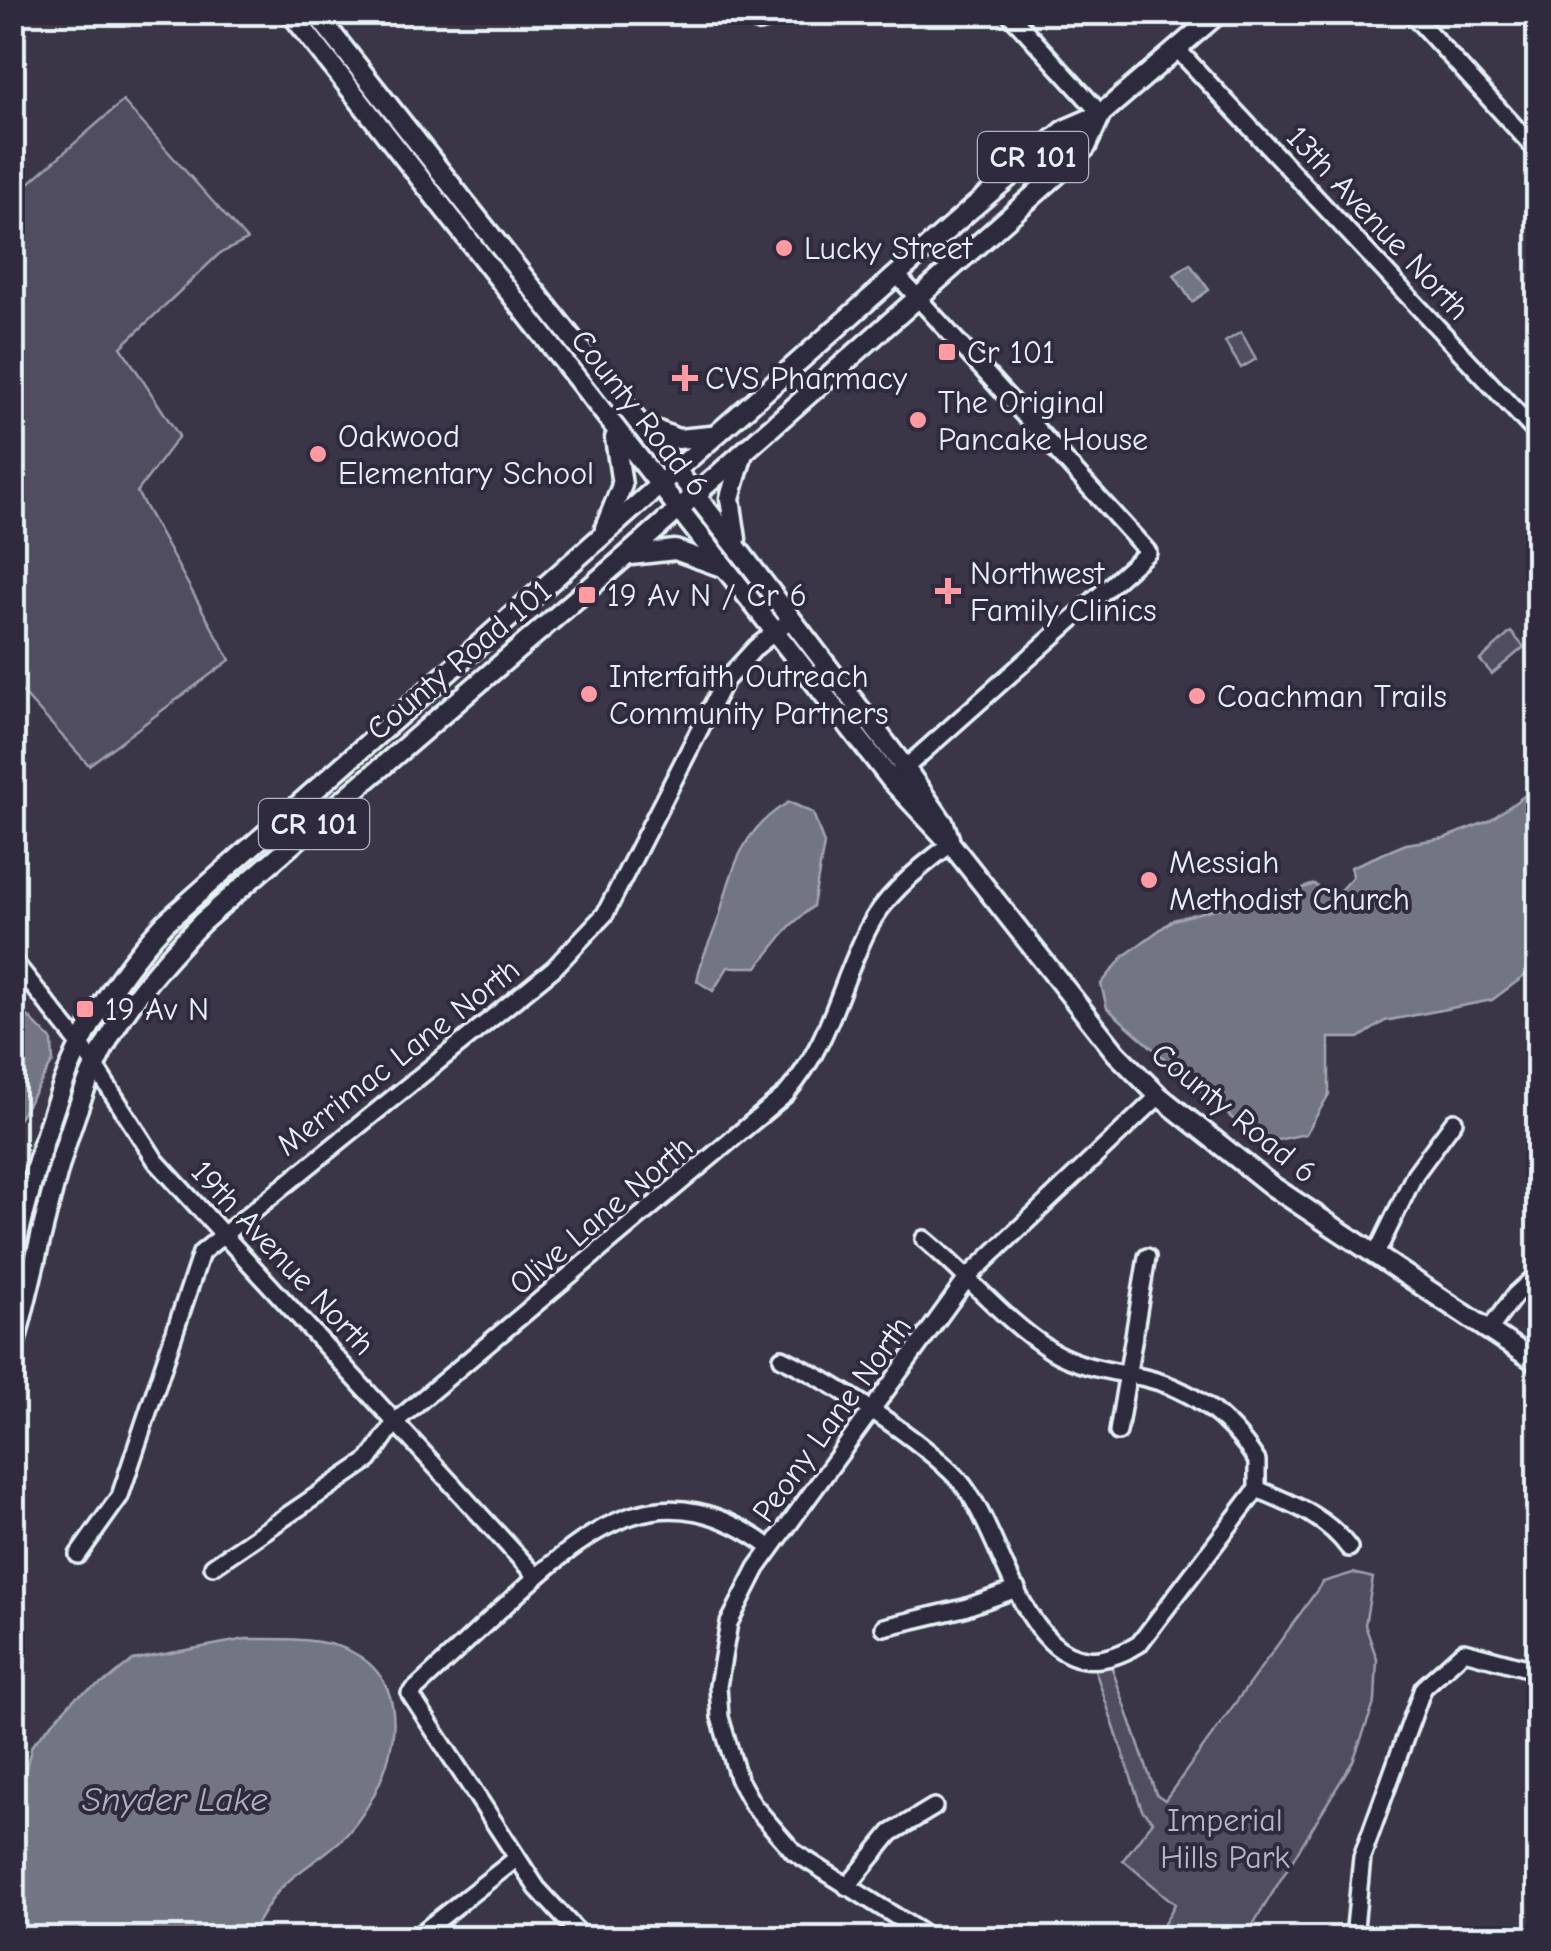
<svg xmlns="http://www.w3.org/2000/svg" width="1551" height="1951" font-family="'Comic Neue',sans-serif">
<rect width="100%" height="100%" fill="#3a3648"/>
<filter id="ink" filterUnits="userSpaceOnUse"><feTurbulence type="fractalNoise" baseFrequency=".01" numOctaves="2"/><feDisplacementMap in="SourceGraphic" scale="20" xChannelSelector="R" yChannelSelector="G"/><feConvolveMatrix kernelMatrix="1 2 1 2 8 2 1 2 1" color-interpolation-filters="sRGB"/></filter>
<g filter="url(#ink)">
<g fill="#504e5f" stroke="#9ca0ac" stroke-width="2.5">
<path d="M 123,101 L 247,240 L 219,254 L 121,347 L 179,436 L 137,492 L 230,660 L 89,765 L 13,682 L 13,197 Z"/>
<path d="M 1241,332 L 1256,359 L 1241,368 L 1225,342 Z"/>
<path d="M 1511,632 L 1524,647 L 1492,674 L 1480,660 Z"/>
<path d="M 1353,1573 L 1373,1578 L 1365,1625 L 1377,1659 L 1375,1701 L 1353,1761 L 1245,1938 L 1156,1938 L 1175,1904 L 1123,1860 L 1153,1821 L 1142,1810 L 1091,1658 L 1108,1657 L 1156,1794 L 1165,1800 L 1323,1582 Z"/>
</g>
<g fill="#737482" stroke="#a2a6b1" stroke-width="2.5">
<path d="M 1190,264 L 1209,290 L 1192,302 L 1174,275 Z"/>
<path d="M 1538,786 L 1538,966 L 1492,1000 L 1385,1021 L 1359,1038 L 1329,1038 L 1329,1094 L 1306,1134 L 1273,1141 L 1242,1127 L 1107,1008 L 1101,984 L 1124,956 L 1173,920 L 1213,909 L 1257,905 L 1314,884 L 1332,899 L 1353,876 L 1351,867 L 1406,844 L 1444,838 L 1489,821 Z"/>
<path d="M 789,802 L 813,813 L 824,844 L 813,906 L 790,926 L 757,967 L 728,967 L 713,991 L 697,981 C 702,952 713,938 720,914 C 732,867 744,827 789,802 Z"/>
<path d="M 13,1001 L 52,1041 L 53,1062 L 13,1128 Z"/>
<path d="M 246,1639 C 279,1639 322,1637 352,1652 C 424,1689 389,1787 348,1833 C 329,1854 302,1867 282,1887 C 268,1901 259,1922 248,1938 L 32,1938 L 12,1881 L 14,1814 L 32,1745 L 75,1698 L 110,1679 L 133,1660 Z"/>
</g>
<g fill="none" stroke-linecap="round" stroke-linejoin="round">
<g stroke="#e8f1f8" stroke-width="22">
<g id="minor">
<path d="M 728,12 L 759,22 L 795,12"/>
<path d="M 1008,12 L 1101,114"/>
<path d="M 1410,12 L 1538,152"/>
<path d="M 1177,49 L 1538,435"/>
<path d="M 896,776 L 1148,552 L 897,275"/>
<path d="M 12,959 L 85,1051 L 156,1161 L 536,1576"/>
<path d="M 1375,1256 L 1415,1174 L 1454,1121"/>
<path d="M 1489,1330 L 1515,1295 L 1538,1274"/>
<path d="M 782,1358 C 834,1383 920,1438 959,1480 C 1010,1537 1027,1712 1139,1644 L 1257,1489 L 1257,1461 C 1229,1417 1192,1388 1141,1377 C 1111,1371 1079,1367 1052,1351 C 1005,1322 967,1274 924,1239"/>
<path d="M 1118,1432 L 1147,1257"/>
<path d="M 1257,1489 C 1292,1504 1326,1516 1349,1548"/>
<path d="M 78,1555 L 120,1496 L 201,1253 L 554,968 L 605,914 L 724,682 L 756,647 L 791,619"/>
<path d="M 213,1566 L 369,1460 L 396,1421 L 786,1094 C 832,1040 838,987 869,927 C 885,895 922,865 951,844"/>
<path d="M 884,1627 L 964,1608 L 1017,1589"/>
<path d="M 847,1887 L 891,1833 L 934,1807"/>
<path d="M 415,1938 L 517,1858"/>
<path d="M 583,1938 L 537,1888 L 410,1694 C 444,1663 477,1631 511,1600 C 594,1523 665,1469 771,1548"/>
<path d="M 930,1938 L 794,1852 L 753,1805 L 738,1778 L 720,1717 L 718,1686 L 729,1623 L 757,1568 L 969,1276 L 1159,1096"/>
<path d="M 1354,1938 L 1362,1857 L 1423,1688 L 1464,1651 L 1538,1671"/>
</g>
</g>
<g stroke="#e8f1f8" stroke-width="25">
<g id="major">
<path d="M 290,12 L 891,780 L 951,844 L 1116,1053 L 1159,1096 L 1272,1186 L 1538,1363"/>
<path d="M 315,12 L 738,549 L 905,768 L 944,824 L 949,838"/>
<path d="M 641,424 L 678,439 L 711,436"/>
<path d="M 605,528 L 622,485 L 615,438"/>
<path d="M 736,539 L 730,498 L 743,453"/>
<path d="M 631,555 L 675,550 L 722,567"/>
<path d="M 12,1259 C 47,1125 67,1027 165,923 L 971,209 L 1066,129 L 1101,114 L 1220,12"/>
<path d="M 12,1354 C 37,1262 55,1155 94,1068 C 119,1011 159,966 202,922 L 626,556 L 1060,172 L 1086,147 L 1101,114"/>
</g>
</g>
<use href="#minor" stroke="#2f2a3d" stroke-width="15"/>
<use href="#major" stroke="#2f2a3d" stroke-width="18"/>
</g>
</g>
<g fill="#ff9aa2" stroke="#2f2a3d" stroke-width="4">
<circle cx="784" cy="248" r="10"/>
<rect x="937" y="342" width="20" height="20" rx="5"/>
<path d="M680 363h10v10h10v10h-10v10h-10v-10h-10v-10h10z"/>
<circle cx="918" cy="420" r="10"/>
<circle cx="318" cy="454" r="10"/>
<path d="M943 576h10v10h10v10h-10v10h-10v-10h-10v-10h10z"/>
<rect x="577" y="585" width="20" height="20" rx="5"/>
<circle cx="589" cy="694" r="10"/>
<circle cx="1197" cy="696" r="10"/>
<circle cx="1149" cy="880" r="10"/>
<rect x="75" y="999" width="20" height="20" rx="5"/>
</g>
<g text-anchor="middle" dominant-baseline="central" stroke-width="8" stroke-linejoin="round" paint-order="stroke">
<g fill="#2f2a3d" stroke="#b0b5c0" stroke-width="2.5">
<rect x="978" y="132" width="110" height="50" rx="8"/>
<rect x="259" y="799" width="110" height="50" rx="8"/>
</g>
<g font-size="30" font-weight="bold" fill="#e8f1f8">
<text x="1033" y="157">CR 101</text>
<text x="314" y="824">CR 101</text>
</g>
<g font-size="32" fill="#e8f1f8" stroke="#2f2a3d">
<text transform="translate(1378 223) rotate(47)">13th Avenue North</text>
<text transform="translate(640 413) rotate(52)">County Road 6</text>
<text transform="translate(459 660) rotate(-40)">County Road 101</text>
<text transform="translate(398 1057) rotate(-38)">Merrimac Lane North</text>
<text transform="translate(1234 1113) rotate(39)">County Road 6</text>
<text transform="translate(601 1215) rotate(-40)">Olive Lane North</text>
<text transform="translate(283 1258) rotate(47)">19th Avenue North</text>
<text transform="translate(832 1419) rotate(-54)">Peony Lane North</text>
</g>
<g font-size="32" fill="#e8f1f8" stroke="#2f2a3d" text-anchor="start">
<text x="804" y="248">Lucky Street</text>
<text x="967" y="352">Cr 101</text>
<text x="705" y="378">CVS Pharmacy</text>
<text x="938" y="402">The Original<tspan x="938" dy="37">Pancake House</tspan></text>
<text x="338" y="436">Oakwood<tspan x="338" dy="37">Elementary School</tspan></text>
<text x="970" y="573">Northwest<tspan x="970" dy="37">Family Clinics</tspan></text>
<text x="607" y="595">19 Av N / Cr 6</text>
<text x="609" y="676">Interfaith Outreach<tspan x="609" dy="37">Community Partners</tspan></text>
<text x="1217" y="696">Coachman Trails</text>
<text x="1169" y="862">Messiah<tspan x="1169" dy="37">Methodist Church</tspan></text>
<text x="105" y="1009">19 Av N</text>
</g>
<g font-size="32" fill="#b3b8c2" stroke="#2f2a3d">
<text x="1225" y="1820">Imperial<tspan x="1225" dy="37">Hills Park</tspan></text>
</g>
<g font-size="35" font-style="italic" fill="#aeb2bd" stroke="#2f2a3d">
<text x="175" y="1799">Snyder Lake</text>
</g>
</g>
<rect width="1551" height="1951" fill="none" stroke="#2f2a3d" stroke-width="50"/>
<rect x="25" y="25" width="1501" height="1901" fill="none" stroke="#e8f1f8" stroke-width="4" filter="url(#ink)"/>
</svg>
